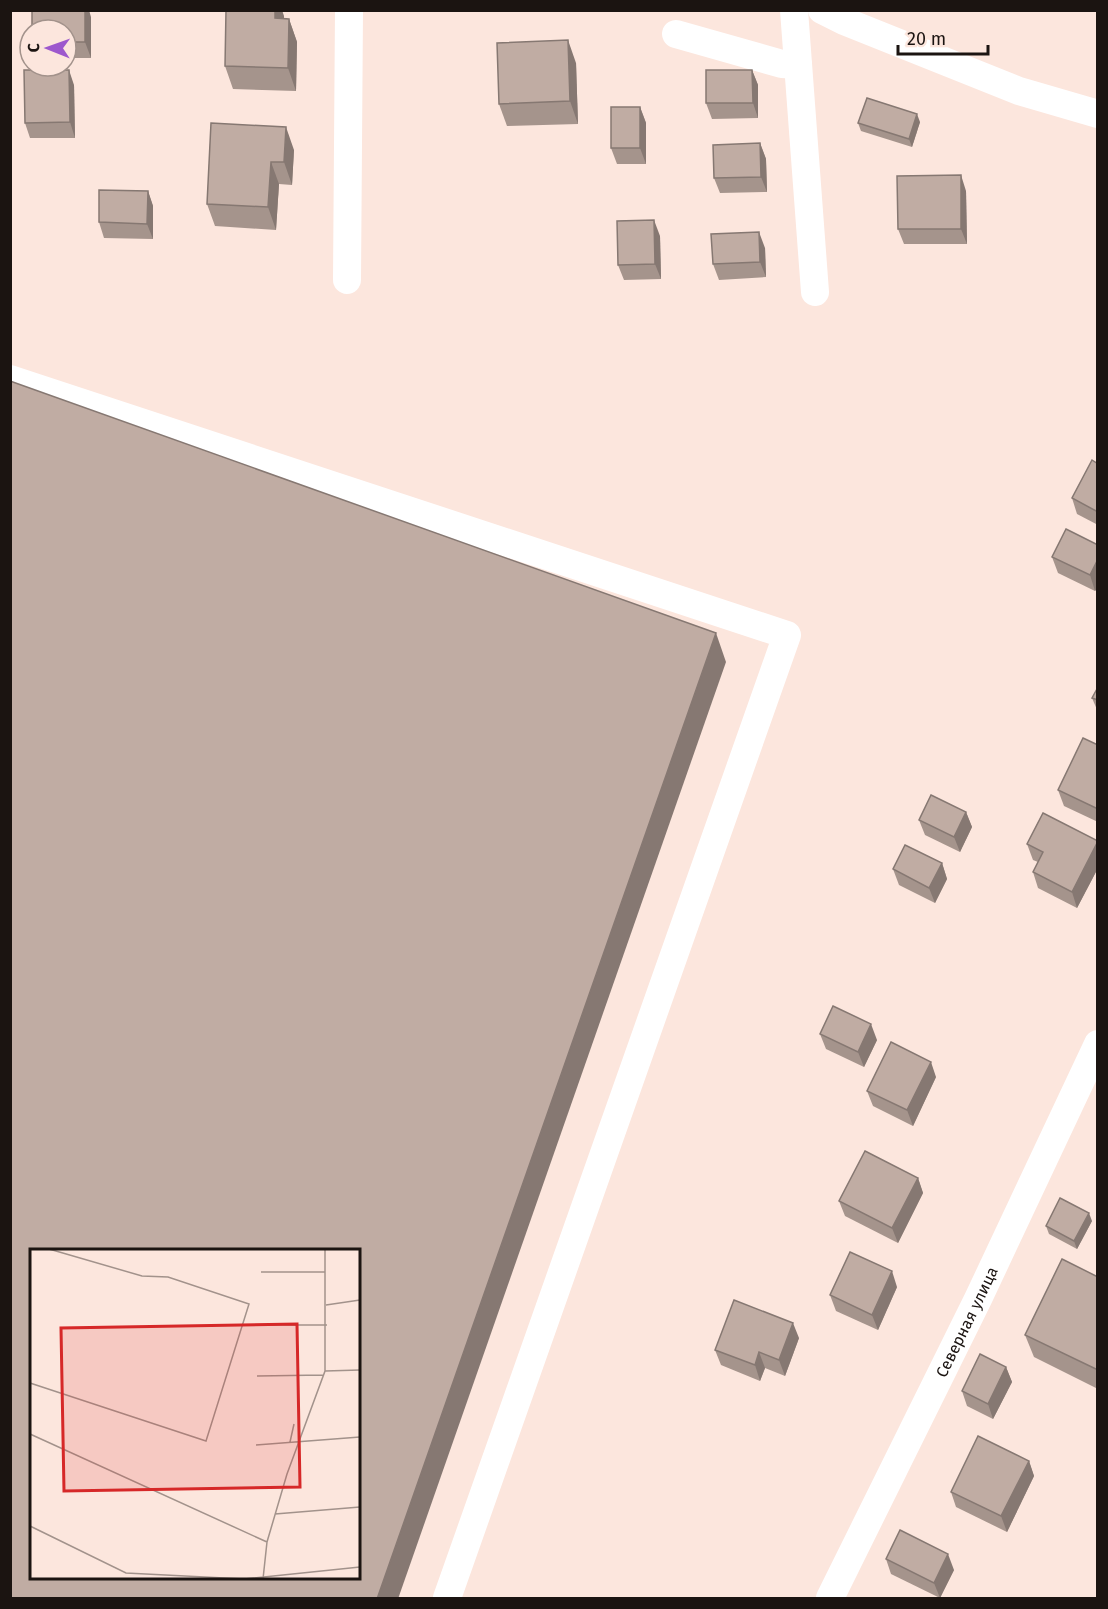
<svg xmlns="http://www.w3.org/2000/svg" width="1108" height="1609" font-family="'Fira Sans',sans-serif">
<rect width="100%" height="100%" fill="#fce6dd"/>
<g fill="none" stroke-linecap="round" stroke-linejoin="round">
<g stroke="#fff" stroke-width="28">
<path d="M 794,10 L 815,292"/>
<path d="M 822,10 L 844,21 L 1019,91 L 1098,114"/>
<path d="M 676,34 L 782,64 L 798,65"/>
<path d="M 347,280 L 349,10"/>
<path d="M 10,379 L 787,635 L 447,1598"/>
<path id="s1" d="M 830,1598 L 978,1299 L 1098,1044"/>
</g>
</g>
<g fill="#a5948c">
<path d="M 284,16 L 284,19 L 289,19 L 297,42 L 296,91 L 233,89 L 225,66 Z"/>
<path d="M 91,17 L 91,58 L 66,58 L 66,30 Z"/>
<path d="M 576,63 L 578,124 L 507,126 L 499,104 Z"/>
<path d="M 752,70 L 758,85 L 758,118 L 712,119 L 706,103 Z"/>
<path d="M 74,85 L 75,138 L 30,138 L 25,123 Z"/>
<path d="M 640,107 L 646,123 L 646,164 L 617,164 L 611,148 Z"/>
<path d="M 920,122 L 912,147 L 861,131 L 858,123 Z"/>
<path d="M 211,123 L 294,150 L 292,185 L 279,184 L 276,230 L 215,226 L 207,204 Z"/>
<path d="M 760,143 L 766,159 L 767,192 L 720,193 L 714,178 Z"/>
<path d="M 148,191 L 153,206 L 153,239 L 104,238 L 99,222 Z"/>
<path d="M 966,191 L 967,244 L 904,244 L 898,229 Z"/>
<path d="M 660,236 L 661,279 L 624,280 L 618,265 Z"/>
<path d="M 765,248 L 766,277 L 719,280 L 713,264 Z"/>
<path d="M 1098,464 L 1098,525 L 1077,514 L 1072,498 Z"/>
<path d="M 1098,545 L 1098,587 L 1095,591 L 1058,573 L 1052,557 Z"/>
<path d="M 1098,687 L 1098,712 L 1092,698 Z"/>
<path d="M 1098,745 L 1098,822 L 1064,806 L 1058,790 Z"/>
<path d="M 966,812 L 972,827 L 960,852 L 925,835 L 919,820 Z"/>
<path d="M 1098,841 L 1098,868 L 1077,908 L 1038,888 L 1033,872 L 1038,862 L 1033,860 L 1027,844 Z"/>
<path d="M 942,863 L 947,879 L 935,903 L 899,885 L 893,869 Z"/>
<path d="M 820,1034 L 877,1040 L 864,1067 L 826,1049 Z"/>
<path d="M 936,1077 L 913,1126 L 873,1106 L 867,1091 Z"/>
<path d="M 918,1178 L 923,1193 L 898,1243 L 845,1216 L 839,1201 Z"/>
<path d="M 1092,1221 L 1077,1249 L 1049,1234 L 1046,1226 Z"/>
<path d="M 1098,1277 L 1098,1389 L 1034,1357 L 1025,1335 Z"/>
<path d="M 897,1287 L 878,1330 L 836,1311 L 830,1295 Z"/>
<path d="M 799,1338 L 785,1376 L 765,1368 L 760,1381 L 721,1365 L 715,1350 Z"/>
<path d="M 1006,1367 L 1012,1382 L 993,1419 L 967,1406 L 962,1391 Z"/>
<path d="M 1029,1461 L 1034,1476 L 1007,1532 L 956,1507 L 951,1492 Z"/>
<path d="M 886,1559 L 954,1570 L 940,1598 L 891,1574 Z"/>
</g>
<g fill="#867872">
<path d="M 85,10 L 89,10 L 91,17 L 91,58 L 85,42 Z"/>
<path d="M 275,10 L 282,10 L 284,16 L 283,41 L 275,18 Z"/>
<path d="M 289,19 L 297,42 L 296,91 L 288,68 Z"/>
<path d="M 568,40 L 576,63 L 578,124 L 570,101 Z"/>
<path d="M 69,70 L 74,85 L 75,138 L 70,122 Z"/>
<path d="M 752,70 L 758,85 L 758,118 L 753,103 Z"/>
<path d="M 640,107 L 646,123 L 646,164 L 640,148 Z"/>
<path d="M 917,114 L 920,122 L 912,147 L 909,139 Z"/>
<path d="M 286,127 L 294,150 L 292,185 L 284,162 Z"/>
<path d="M 760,143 L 766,159 L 767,192 L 761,177 Z"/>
<path d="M 271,162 L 279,184 L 276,230 L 268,207 Z"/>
<path d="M 961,175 L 966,191 L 967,244 L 961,229 Z"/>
<path d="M 148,191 L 153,206 L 153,239 L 147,224 Z"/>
<path d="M 654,220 L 660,236 L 661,279 L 655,264 Z"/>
<path d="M 759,232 L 765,248 L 766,277 L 760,262 Z"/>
<path d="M 1098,559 L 1098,587 L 1095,591 L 1090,575 Z"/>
<path d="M 716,633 L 726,662 L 398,1599 L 377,1599 Z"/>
<path d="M 966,812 L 972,827 L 960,852 L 954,837 Z"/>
<path d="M 1098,842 L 1098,868 L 1077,908 L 1072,892 Z"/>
<path d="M 942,863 L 947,879 L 935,903 L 929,888 Z"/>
<path d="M 871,1024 L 877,1040 L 864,1067 L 858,1052 Z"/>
<path d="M 931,1062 L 936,1077 L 913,1126 L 907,1110 Z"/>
<path d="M 918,1178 L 923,1193 L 898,1243 L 892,1228 Z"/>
<path d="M 1089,1213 L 1092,1221 L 1077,1249 L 1074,1241 Z"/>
<path d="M 892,1271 L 897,1287 L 878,1330 L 872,1315 Z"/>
<path d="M 793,1323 L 799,1338 L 785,1376 L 779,1360 Z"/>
<path d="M 759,1352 L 765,1368 L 760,1381 L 755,1365 Z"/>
<path d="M 1006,1367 L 1012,1382 L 993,1419 L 988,1404 Z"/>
<path d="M 1029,1461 L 1034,1476 L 1007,1532 L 1001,1516 Z"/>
<path d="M 948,1554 L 954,1570 L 940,1598 L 934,1583 Z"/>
</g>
<g fill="#c0aca3" stroke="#867872" stroke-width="1.5" fill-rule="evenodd">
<path d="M 32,10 L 85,10 L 85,42 L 66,42 L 66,30 L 32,30 Z"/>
<path d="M 226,10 L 275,10 L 275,18 L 289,19 L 288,68 L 225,66 Z"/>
<path d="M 568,40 L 570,101 L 499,104 L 497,43 Z"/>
<path d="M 24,70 L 69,70 L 70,122 L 25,123 Z"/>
<path d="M 706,70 L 752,70 L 753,103 L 706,103 Z"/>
<path d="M 867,98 L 917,114 L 909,139 L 858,123 Z"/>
<rect x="611" y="107" width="29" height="41"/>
<path d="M 211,123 L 286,127 L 284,162 L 271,162 L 268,207 L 207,204 Z"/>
<path d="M 760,143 L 761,177 L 714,178 L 713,145 Z"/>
<path d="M 961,175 L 961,229 L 898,229 L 897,176 Z"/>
<path d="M 99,190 L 148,191 L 147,224 L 99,222 Z"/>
<path d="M 654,220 L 655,264 L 618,265 L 617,221 Z"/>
<path d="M 759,232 L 760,262 L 713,264 L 711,234 Z"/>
<path d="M 10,381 L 716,633 L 377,1599 L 10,1599 ZM 32,1251 L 358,1251 L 358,1578 L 32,1578 Z"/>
<path d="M 1092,460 L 1098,464 L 1098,512 L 1072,498 Z"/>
<path d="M 1066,529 L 1098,545 L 1098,559 L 1090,575 L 1052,557 Z"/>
<path d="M 1098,687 L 1098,700 L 1092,698 Z"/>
<path d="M 1083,738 L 1098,745 L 1098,809 L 1058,790 Z"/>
<path d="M 931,795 L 966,812 L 954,837 L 919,820 Z"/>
<path d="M 1043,813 L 1098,841 L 1072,892 L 1033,872 L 1043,852 L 1027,844 Z"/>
<path d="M 905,845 L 942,863 L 929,888 L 893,869 Z"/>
<path d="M 833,1006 L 871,1024 L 858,1052 L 820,1034 Z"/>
<path d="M 891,1042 L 931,1062 L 907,1110 L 867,1091 Z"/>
<path d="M 865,1151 L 918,1178 L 892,1228 L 839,1201 Z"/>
<path d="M 1060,1198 L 1089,1213 L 1074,1241 L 1046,1226 Z"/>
<path d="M 850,1252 L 892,1271 L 872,1315 L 830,1295 Z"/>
<path d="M 1062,1259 L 1098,1277 L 1098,1370 L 1025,1335 Z"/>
<path d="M 734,1300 L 793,1323 L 779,1360 L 759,1352 L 755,1365 L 715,1350 Z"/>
<path d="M 980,1354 L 1006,1367 L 988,1404 L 962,1391 Z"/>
<path d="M 978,1436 L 1029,1461 L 1001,1516 L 951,1492 Z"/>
<path d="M 900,1530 L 948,1554 L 934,1583 L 886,1559 Z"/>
</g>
<g text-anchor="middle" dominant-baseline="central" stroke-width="5" stroke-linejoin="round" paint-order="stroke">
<g font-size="16" fill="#1b1411" stroke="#fce6dd">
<text stroke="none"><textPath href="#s1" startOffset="308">Северная улица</textPath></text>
</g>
</g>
<g transform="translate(30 1249)">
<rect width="330" height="330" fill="#fce6dd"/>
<path fill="none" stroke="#a2928b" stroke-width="1.5" d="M 231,23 L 295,23M 296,56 L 330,51M 230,76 L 297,76M 295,122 L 330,121M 227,127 L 294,126M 0,134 L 176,192 L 219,55 L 138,28 L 112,27 L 19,0M 0,185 L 237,293M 260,193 L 264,175M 226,196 L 330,188M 245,265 L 330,258M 0,277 L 96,324 L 214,330 L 330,318M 233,330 L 237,293 L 257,225 L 295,122 L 295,0"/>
<path fill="#d62828" fill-opacity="0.15" stroke="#d62828" stroke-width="3" d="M 267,75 L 270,238 L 34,242 L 31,79 Z"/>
<rect width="330" height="330" fill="none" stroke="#1b1411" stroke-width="3"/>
</g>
<rect width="1108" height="1609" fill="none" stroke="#1b1411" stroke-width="24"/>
<g transform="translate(48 48) rotate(271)"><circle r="28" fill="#fce6dd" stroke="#a2928b" stroke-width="1.5"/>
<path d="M0-4.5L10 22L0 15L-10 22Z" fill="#9d58cd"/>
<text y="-9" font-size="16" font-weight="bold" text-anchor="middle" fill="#1b1411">С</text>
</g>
<path d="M898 45v9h90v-9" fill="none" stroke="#1b1411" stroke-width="3"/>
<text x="907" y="45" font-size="18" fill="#1b1411" stroke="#fce6dd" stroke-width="4.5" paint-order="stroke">20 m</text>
</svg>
